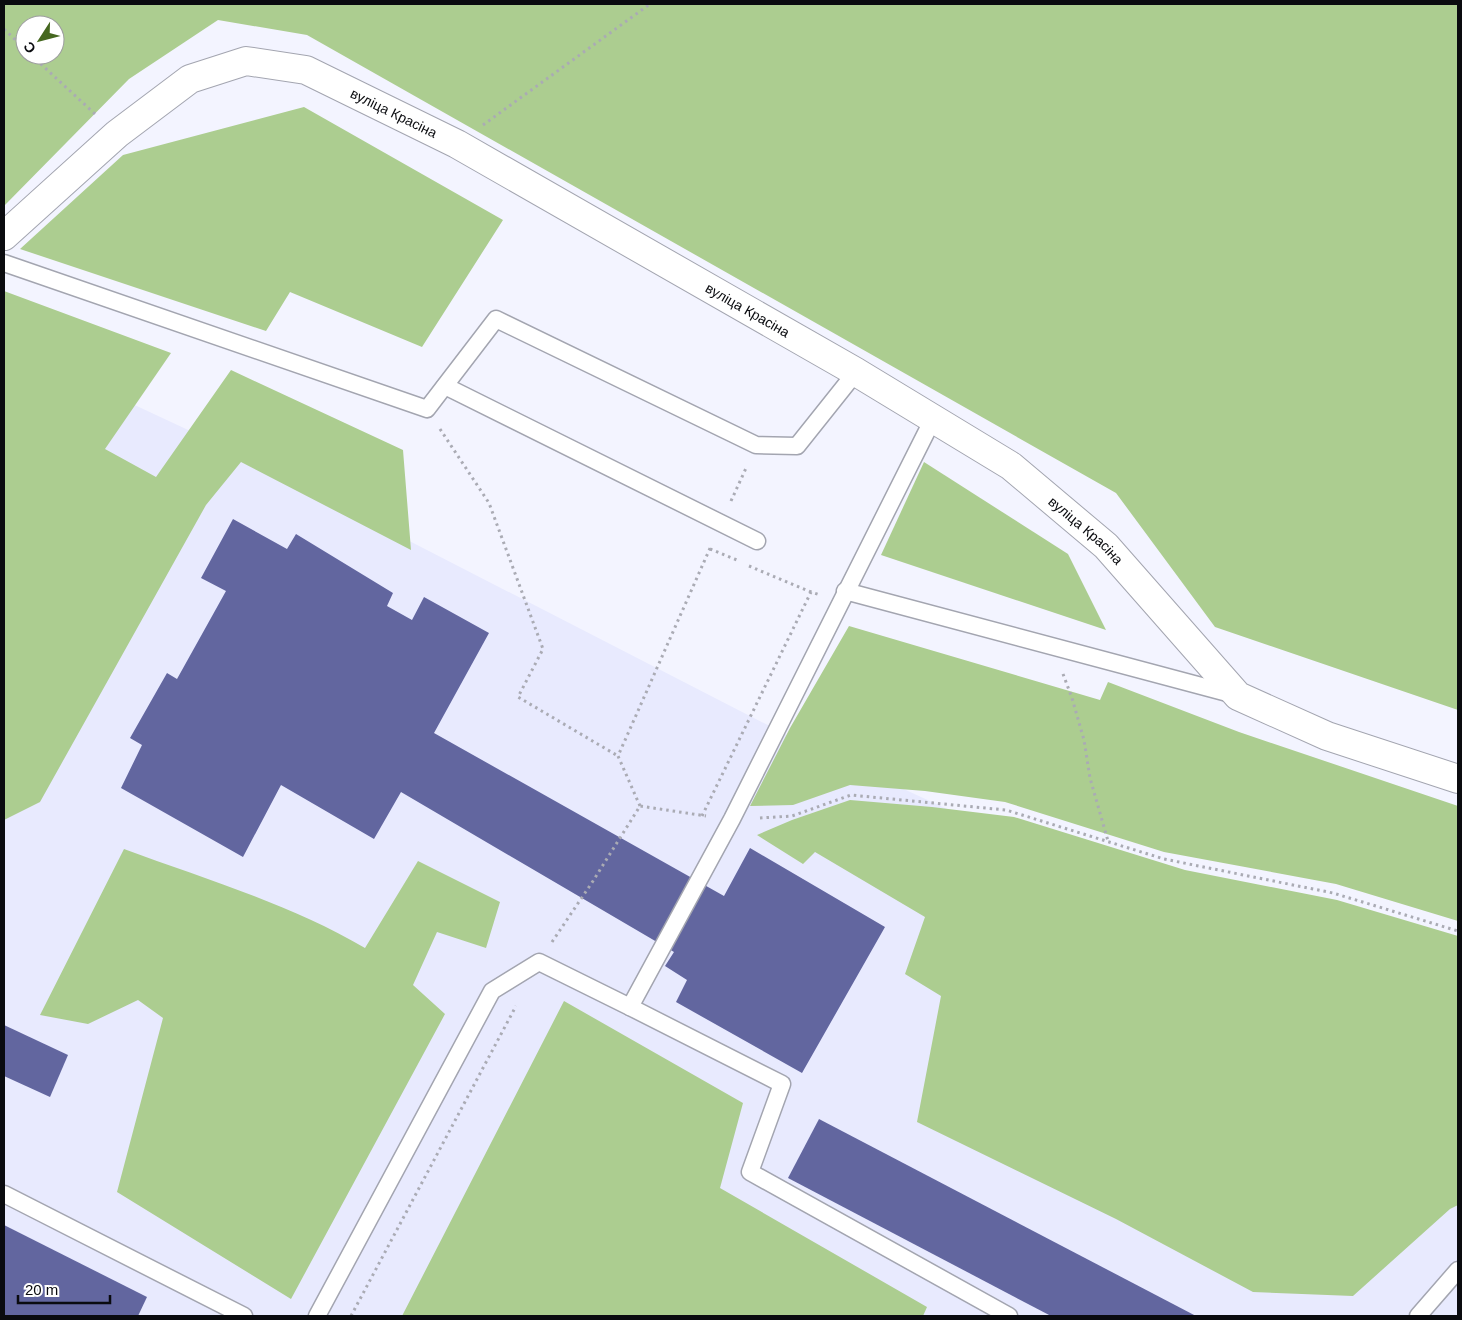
<svg xmlns="http://www.w3.org/2000/svg" width="1462" height="1320" font-family="Helvetica,sans-serif">
<rect width="100%" height="100%" fill="#f3f4ff"/>
<path fill="#e8eafe" d="M 4,344 L 246,457 L 791,737 L 1458,1045 L 1458,1316 L 4,1316 Z"/>
<g fill="#accd90" fill-rule="evenodd">
<path d="M 4,4 L 1458,4 L 1458,710 L 1215,627 L 1116,493 L 307,35 L 218,20 L 129,79 L 4,206 ZM 25,25 L 55,25 L 55,55 L 25,55 Z"/>
<path d="M 304,107 L 503,220 L 422,347 L 290,292 L 266,331 L 20,249 L 123,155 Z"/>
<path d="M 4,291 L 171,353 L 105,449 L 156,477 L 231,370 L 403,450 L 411,550 L 241,462 L 206,505 L 40,802 L 4,820 Z"/>
<path d="M 924,462 L 1068,554 L 1106,630 L 881,555 Z"/>
<path d="M 849,626 L 1100,700 L 1108,682 L 1239,732 L 1458,806 L 1458,921 L 1336,884 L 1164,852 L 1005,802 L 925,791 L 850,785 L 793,805 L 750,806 L 790,728 Z"/>
<path d="M 850,800 L 932,807 L 1014,817 L 1185,870 L 1337,900 L 1458,936 L 1458,1205 L 1450,1209 L 1353,1296 L 1253,1292 L 1116,1219 L 917,1122 L 941,996 L 905,974 L 925,917 L 815,852 L 803,864 L 757,835 L 792,820 Z"/>
<path d="M 124,849 C 205,879 290,904 365,948 L 418,861 L 500,902 L 486,948 L 437,932 L 413,985 L 445,1014 L 291,1299 L 117,1192 L 163,1018 L 138,1000 L 88,1024 L 40,1015 Z"/>
<path d="M 564,1001 L 743,1103 L 720,1188 L 927,1307 L 923,1316 L 402,1316 Z"/>
</g>
<g fill="#62669f">
<path d="M 233,519 L 287,549 L 296,534 L 393,593 L 387,606 L 412,620 L 424,597 L 489,633 L 434,733 L 724,896 L 750,848 L 885,927 L 802,1073 L 676,1002 L 687,980 L 665,966 L 674,952 L 401,792 L 374,839 L 281,785 L 243,857 L 121,788 L 142,745 L 130,738 L 167,673 L 177,679 L 226,591 L 201,578 Z"/>
<path d="M 4,1025 L 68,1055 L 50,1097 L 4,1076 Z"/>
<path d="M 819,1119 L 1196,1316 L 1051,1316 L 788,1178 Z"/>
<path d="M 4,1225 L 147,1297 L 138,1316 L 4,1316 Z"/>
</g>
<g fill="none" stroke-linecap="round" stroke-linejoin="round">
<g stroke="#a3a5b0" stroke-width="19">
<g id="lane">
<path d="M 4,263 L 427,409 L 496,319 L 756,445 L 797,446 L 856,372"/>
<path d="M 445,386 L 757,541"/>
<path d="M 845,591 L 1235,695"/>
<path d="M 630,1007 L 782,1084 L 750,1172 L 1009,1316"/>
<path d="M 4,1194 L 244,1316"/>
<path d="M 317,1316 L 492,991 L 539,962 L 630,1007 L 732,819 L 933,419"/>
<path d="M 1418,1316 L 1458,1270"/>
</g>
</g>
<g stroke="#a3a5b0" stroke-width="30">
<g id="secondary">
<path id="s1" d="M 4,236 L 117,134 L 190,79 L 246,61 L 306,70 L 457,144 L 856,372 L 1011,466 L 1106,546 L 1238,696 L 1327,736 L 1458,779"/>
</g>
</g>
<g stroke="#aaabb4" stroke-width="3" stroke-dasharray="2.5 4" stroke-linecap="butt">
<path d="M 4,29 L 25,49"/>
<path d="M 31,55 L 95,114"/>
<path d="M 483,125 L 650,4"/>
<path d="M 440,429 L 489,503 L 543,649 L 518,697 L 618,756"/>
<path d="M 731,501 L 747,466"/>
<path d="M 710,549 L 737,560"/>
<path d="M 749,566 L 811,592"/>
<path d="M 1063,674 L 1072,698 L 1084,740 L 1090,778 L 1108,841"/>
<path d="M 640,806 L 618,756 L 711,546"/>
<path d="M 702,816 L 811,592 L 820,595"/>
<path d="M 760,818 L 792,816 L 851,795 L 1006,810 L 1164,859 L 1333,893 L 1458,931"/>
<path d="M 552,942 L 593,881 L 640,806 L 706,816"/>
<path d="M 351,1316 L 516,1006"/>
</g>
<use href="#lane" stroke="#fff" stroke-width="16"/>
<use href="#secondary" stroke="#fff" stroke-width="28"/>
</g>
<g text-anchor="middle" dominant-baseline="central" stroke-width="4" stroke-linejoin="round" paint-order="stroke">
<g font-size="14" fill="#0a0b0f" stroke="#fff">
<text stroke="none"><textPath href="#s1" startOffset="461">вуліца Красіна</textPath></text>
<text stroke="none"><textPath href="#s1" startOffset="866">вуліца Красіна</textPath></text>
<text stroke="none"><textPath href="#s1" startOffset="1271">вуліца Красіна</textPath></text>
</g>
</g>
<rect width="1462" height="1320" fill="none" stroke="#0a0b0f" stroke-width="10"/>
<g transform="translate(40 40) rotate(234)"><circle r="24" fill="#ffffff" stroke="#9d9d9f"/>
<path d="M0-4L9 19L0 12L-9 19Z" fill="#45671f"/>
<text y="-8" font-size="14" font-weight="bold" text-anchor="middle" fill="#0a0b0f">С</text>
</g>
<path d="M18 1295v8h92v-8" fill="none" stroke="#0a0b0f" stroke-width="2.5"/>
<text x="25" y="1295" font-size="15" fill="#0a0b0f" stroke="#ffffff" stroke-width="4" paint-order="stroke">20 m</text>
</svg>
